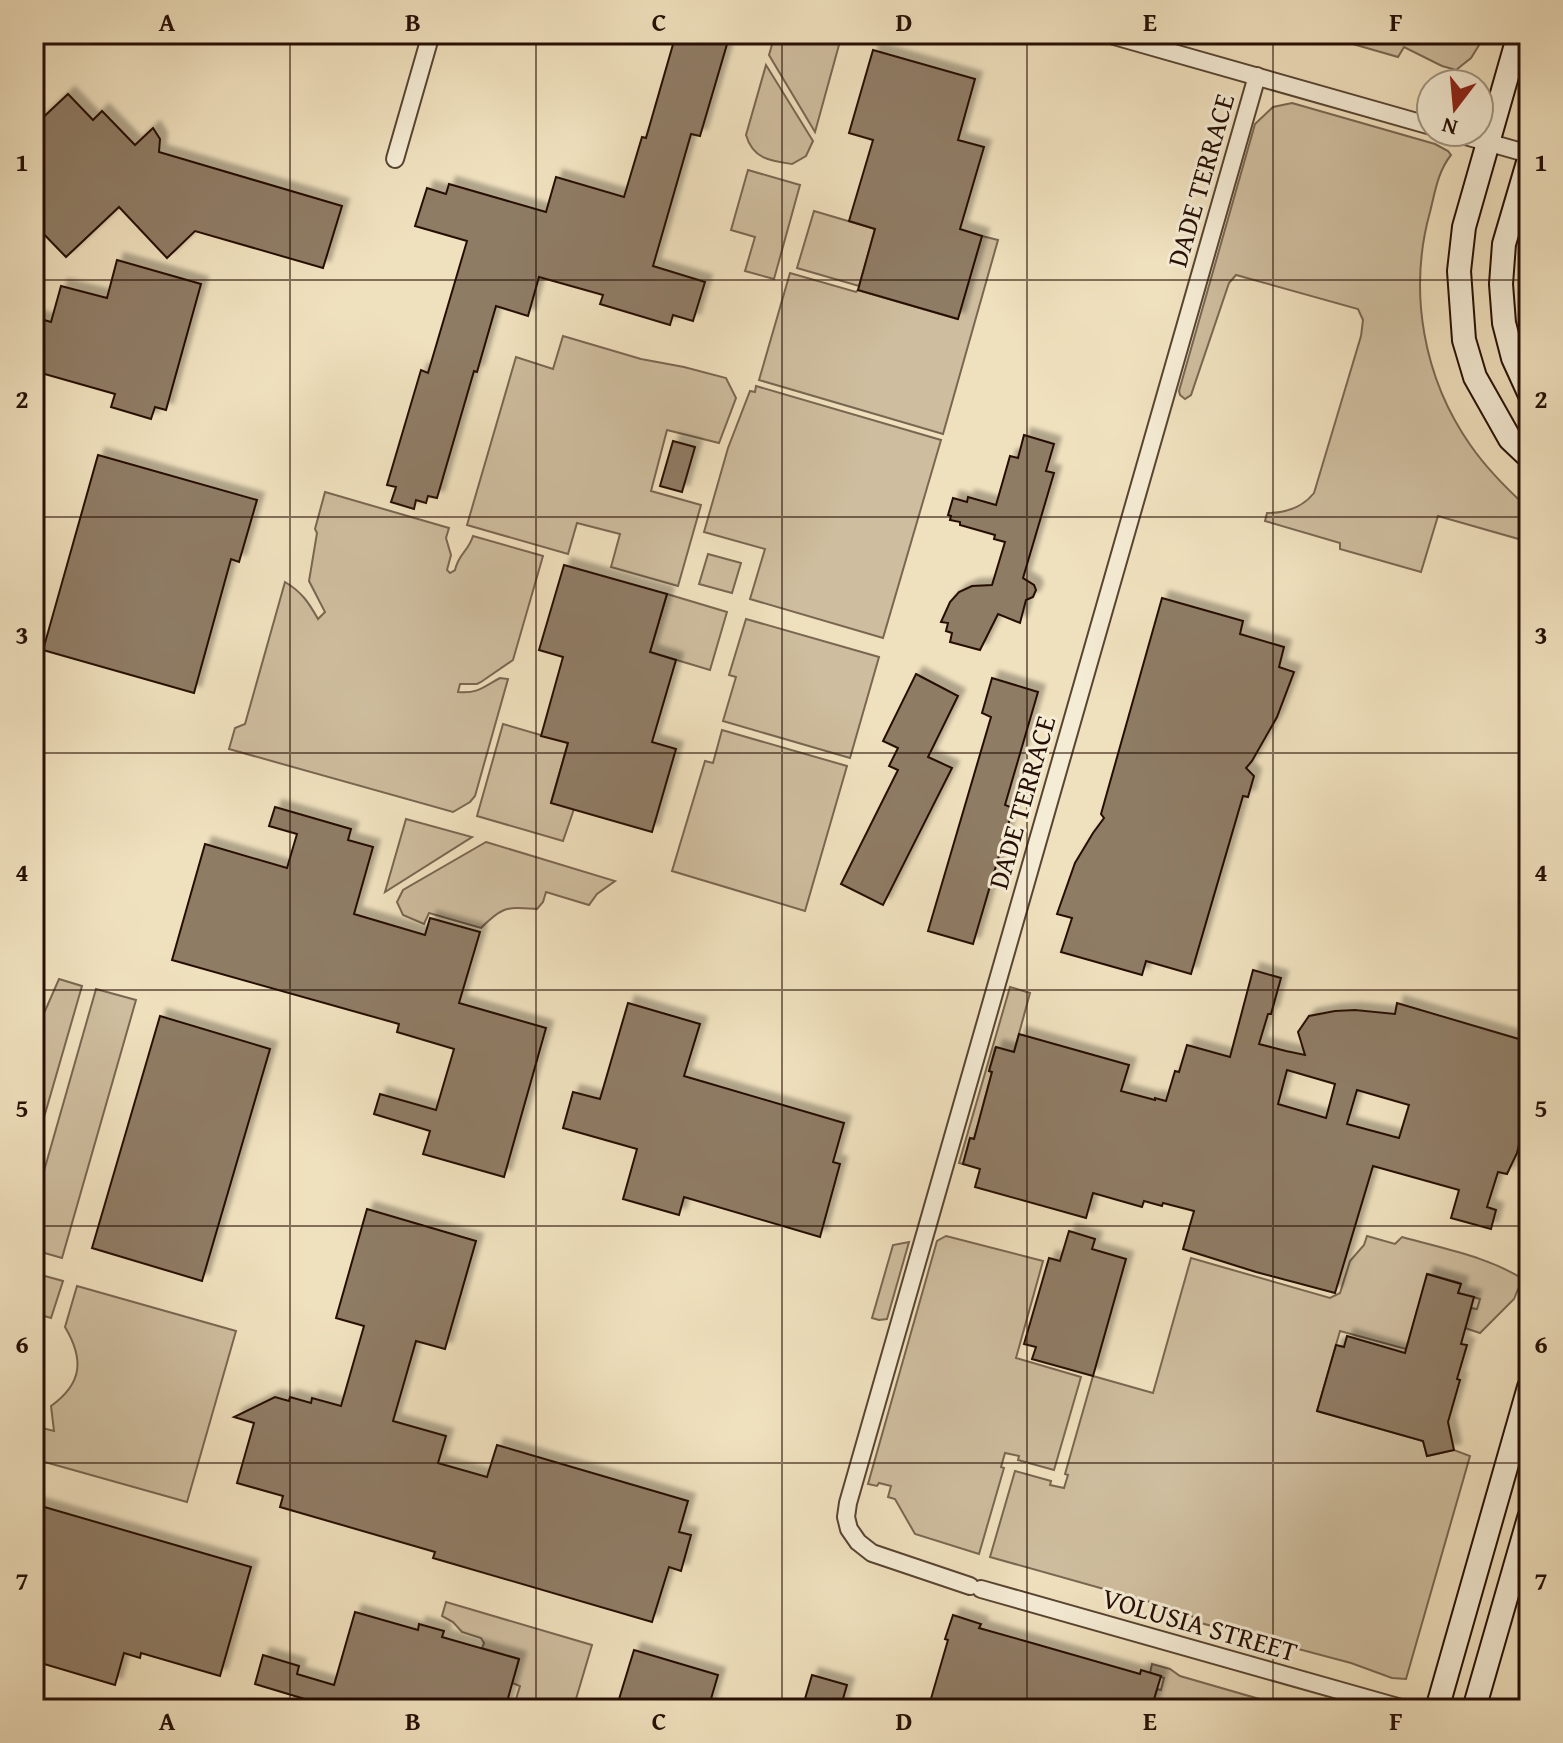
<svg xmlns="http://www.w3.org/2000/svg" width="1563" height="1743" font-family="'Gentium Book Plus',serif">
<defs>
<filter id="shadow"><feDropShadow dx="7" dy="-7" stdDeviation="2" flood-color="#0004"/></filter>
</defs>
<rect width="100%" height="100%" fill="#f0e1be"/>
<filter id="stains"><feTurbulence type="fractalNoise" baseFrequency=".0025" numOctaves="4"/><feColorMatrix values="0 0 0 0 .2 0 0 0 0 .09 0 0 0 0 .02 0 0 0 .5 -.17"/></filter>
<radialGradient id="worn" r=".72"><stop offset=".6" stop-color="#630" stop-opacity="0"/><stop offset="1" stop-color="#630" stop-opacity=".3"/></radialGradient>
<g fill="#cebd9e" stroke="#7a6651" stroke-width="2">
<path d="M 775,34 L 842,34 L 815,132 L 769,55 Z"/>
<path d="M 1318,34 L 1486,34 L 1471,58 L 1456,70 L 1442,66 L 1404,47 L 1398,57 Z"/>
<path d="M 766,65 L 813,141 L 806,156 L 792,164 C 770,161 753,159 746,135 Z"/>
<path d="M 1292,103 L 1435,144 L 1448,151 L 1451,155 C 1438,171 1435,192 1430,212 C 1408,291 1423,378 1471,446 C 1487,469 1508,490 1529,509 L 1529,542 L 1438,516 L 1421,572 L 1340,549 L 1340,543 L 1265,521 L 1267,513 C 1286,513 1302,508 1314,493 L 1361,336 L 1363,320 L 1358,309 L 1236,275 L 1229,283 L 1191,395 L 1185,399 L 1180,395 L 1179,391 L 1255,124 L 1273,107 Z"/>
<path d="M 748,170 L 800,185 L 774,279 L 745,271 L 755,237 L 731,230 Z"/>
<path d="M 814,211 L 875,229 L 859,286 L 797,268 Z"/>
<path d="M 1529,218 L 1529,346 C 1515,299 1516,265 1529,218 Z"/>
<path d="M 982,236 L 998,240 L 943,434 L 759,380 L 790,273 L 856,292 L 858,290 L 957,319 Z"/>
<path d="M 563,336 L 641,359 L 684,367 L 726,378 L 736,398 L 719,443 L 667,430 L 651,491 L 701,505 L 678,586 L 611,567 L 620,534 L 577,523 L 568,554 L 467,525 L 516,357 L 553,369 Z"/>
<path d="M 756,386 L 941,440 L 883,638 L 750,599 L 765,549 L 704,532 L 728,448 L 750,391 L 755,392 Z"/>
<path d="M 325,492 L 449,528 L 446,538 L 451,555 L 447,570 L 450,573 L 455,570 C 459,553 468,552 473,536 L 543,556 L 513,660 L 481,682 L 477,684 L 460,684 L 458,692 C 478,694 483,687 500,678 L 508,679 L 475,796 L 470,802 L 453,812 L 229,749 L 235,728 L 245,724 L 285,582 C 302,592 309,603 318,619 L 325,612 L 309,581 L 317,533 L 315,529 Z"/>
<path d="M 708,554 L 741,563 L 732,593 L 699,584 Z"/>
<path d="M 667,594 L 727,612 L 710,670 L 650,652 Z"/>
<path d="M 746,619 L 879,657 L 850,758 L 723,721 L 736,677 L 729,675 Z"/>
<path d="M 503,724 L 568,743 L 551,802 L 574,809 L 563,841 L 477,816 Z"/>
<path d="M 722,730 L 847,766 L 805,911 L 672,871 L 705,761 L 713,763 Z"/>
<path d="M 406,819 L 472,837 L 385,892 Z"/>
<path d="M 486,842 L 615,881 L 597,894 L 589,905 L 546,892 L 543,902 L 537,909 C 506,907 503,906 481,928 L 429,913 L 424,924 L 403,915 L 397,902 L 403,890 Z"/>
<path d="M 59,979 L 82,986 L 34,1152 L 34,1018 L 40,1009 L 45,1011 Z"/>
<path d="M 1010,987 L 1030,993 L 1014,1052 L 995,1048 L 989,1071 L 992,1072 L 974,1139 L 970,1138 L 963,1164 L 959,1163 Z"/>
<path d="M 96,989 L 136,1000 L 62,1258 L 34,1250 L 34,1206 Z"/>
<path d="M 946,1236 L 1043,1261 L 1016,1358 L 1081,1377 L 1054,1470 L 1018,1460 L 1019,1456 L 1005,1453 L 1001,1467 L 1004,1468 L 979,1554 L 915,1534 L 895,1499 L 888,1497 L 891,1486 L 879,1483 L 877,1486 L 868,1484 L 937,1241 Z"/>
<path d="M 1367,1236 L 1395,1244 L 1402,1237 C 1444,1249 1490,1257 1526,1281 L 1518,1289 L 1514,1299 L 1480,1333 L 1465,1328 L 1471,1308 L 1477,1309 L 1480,1299 L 1458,1293 L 1460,1283 L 1428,1274 L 1406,1349 L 1340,1331 L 1317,1411 L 1423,1441 L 1427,1456 L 1454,1450 L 1470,1456 L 1406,1679 L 1392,1678 L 1351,1663 L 1197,1622 L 1189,1613 L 990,1557 L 1015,1471 L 1051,1481 L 1050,1485 L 1064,1488 L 1068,1475 L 1065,1474 L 1093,1376 L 1153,1393 L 1191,1258 L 1330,1298 L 1340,1293 L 1350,1261 L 1364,1245 Z"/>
<path d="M 909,1242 L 887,1319 L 879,1320 L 872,1318 L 893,1245 Z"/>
<path d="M 34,1273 L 63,1281 L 51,1318 L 34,1313 Z"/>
<path d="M 77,1286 L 236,1331 L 187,1502 L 34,1459 L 34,1426 L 54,1431 L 51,1406 C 83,1383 84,1359 65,1327 Z"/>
<path d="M 446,1602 L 592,1645 L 573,1709 L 513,1709 L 520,1686 L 512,1683 L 519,1659 L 482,1648 L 484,1643 L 481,1638 L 462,1632 L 453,1622 L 442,1616 Z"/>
<path d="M 1152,1664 L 1170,1669 L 1180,1676 L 1294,1709 L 1151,1709 L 1157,1689 L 1161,1690 L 1164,1678 L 1150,1673 Z"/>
</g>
<g fill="#8f7c65" stroke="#260f04" stroke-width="2" fill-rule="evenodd" filter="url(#shadow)">
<path d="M 676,34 L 730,34 L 700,136 L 691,134 L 653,266 L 705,282 L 693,321 L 673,315 L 670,325 L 600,304 L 603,295 L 539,277 L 528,316 L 496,306 L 477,372 L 474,371 L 437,498 L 428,496 L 426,503 L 416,500 L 414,509 L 391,502 L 396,487 L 387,485 L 421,370 L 428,373 L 467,241 L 415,226 L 427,188 L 446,194 L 449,184 L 546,212 L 556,177 L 624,197 L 642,137 L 646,138 Z"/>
<path d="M 873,50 L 975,79 L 958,140 L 984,147 L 960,229 L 982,236 L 958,319 L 858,290 L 875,229 L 849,221 L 873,140 L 849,133 Z"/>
<path d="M 68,94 L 93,120 L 102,111 L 135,145 L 153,128 L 160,139 L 159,152 L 342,206 L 323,268 L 195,231 L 167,258 L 119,207 L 66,257 L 34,224 L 34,126 Z"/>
<path d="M 117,260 L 201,284 L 166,410 L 155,407 L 151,419 L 111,407 L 115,394 L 34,371 L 34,317 L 51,322 L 61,286 L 107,298 Z"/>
<path d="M 1024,435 L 1054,444 L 1046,471 L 1054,473 L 1023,578 L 1034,585 L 1036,590 L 1033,597 L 1026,600 L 1020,623 L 998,614 L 980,650 L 950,642 L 952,633 L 946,631 L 948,623 L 941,622 L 950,602 L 959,592 L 972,586 L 992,585 L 1005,542 L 994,539 L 995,535 L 960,525 L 960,522 L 950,520 L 951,516 L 948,515 L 953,498 L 967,502 L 968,497 L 996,505 L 1010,456 L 1018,458 Z"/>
<path d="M 673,441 L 695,447 L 682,492 L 660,486 Z"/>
<path d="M 98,455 L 257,500 L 239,562 L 231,559 L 194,693 L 43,650 Z"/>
<path d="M 564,565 L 667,594 L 650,652 L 676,660 L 652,742 L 676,749 L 652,832 L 551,803 L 568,743 L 541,736 L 563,657 L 539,650 Z"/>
<path d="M 1162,598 L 1243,621 L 1240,634 L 1284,647 L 1279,667 L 1294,672 L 1277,717 L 1252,761 L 1246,768 L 1254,776 L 1248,797 L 1243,796 L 1191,974 L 1146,961 L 1142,975 L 1061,952 L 1072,918 L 1057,914 L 1075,863 L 1093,833 L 1104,818 L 1101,814 Z"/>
<path d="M 916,674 L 958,696 L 928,757 L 952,768 L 883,905 L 841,884 L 898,770 L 889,766 L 898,748 L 883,741 Z"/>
<path d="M 992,678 L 1038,692 L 1005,805 L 1013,808 L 973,944 L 928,931 L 991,717 L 982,713 Z"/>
<path d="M 275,807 L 351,829 L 348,840 L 373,847 L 354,914 L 425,935 L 430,918 L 480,932 L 459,1003 L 546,1028 L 504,1177 L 423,1154 L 430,1131 L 374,1114 L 380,1094 L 436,1110 L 454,1049 L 397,1032 L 399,1024 L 172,960 L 205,844 L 287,868 L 297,834 L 269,826 Z"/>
<path d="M 1253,970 L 1281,978 L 1271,1014 L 1268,1014 L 1259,1044 L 1286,1051 L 1305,1055 L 1298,1032 L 1309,1016 L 1335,1011 L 1355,1010 L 1395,1014 L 1397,1003 L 1529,1042 L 1529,1138 L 1521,1136 L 1517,1153 L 1507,1174 L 1498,1172 L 1487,1207 L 1496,1210 L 1491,1229 L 1451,1218 L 1459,1190 L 1373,1166 L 1335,1293 L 1256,1272 L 1183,1249 L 1194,1211 L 1163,1203 L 1162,1206 L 1144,1201 L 1142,1207 L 1093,1193 L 1086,1218 L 975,1187 L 980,1169 L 963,1164 L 970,1138 L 974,1139 L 992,1072 L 989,1071 L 996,1047 L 1014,1052 L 1019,1034 L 1129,1065 L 1121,1091 L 1155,1100 L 1155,1098 L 1166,1101 L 1175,1071 L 1179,1072 L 1187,1045 L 1230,1057 ZM 1287,1070 L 1335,1084 L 1326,1118 L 1278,1104 ZM 1357,1090 L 1409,1105 L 1399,1138 L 1347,1124 Z"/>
<path d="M 628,1003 L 700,1024 L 684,1076 L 844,1123 L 833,1162 L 840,1164 L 820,1237 L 684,1197 L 679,1215 L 623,1199 L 637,1149 L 563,1128 L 573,1092 L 600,1099 Z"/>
<path d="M 160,1016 L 270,1049 L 202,1281 L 92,1248 Z"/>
<path d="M 367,1209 L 476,1241 L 445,1349 L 416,1341 L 393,1421 L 446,1436 L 438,1463 L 487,1477 L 497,1445 L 688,1501 L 679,1532 L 691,1535 L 681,1571 L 669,1567 L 652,1622 L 433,1558 L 435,1552 L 280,1507 L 283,1496 L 237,1483 L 254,1423 L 234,1417 L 275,1397 L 289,1401 L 290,1397 L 311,1403 L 312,1398 L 341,1406 L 364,1326 L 336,1318 Z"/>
<path d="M 1069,1231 L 1095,1239 L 1092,1249 L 1126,1259 L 1093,1376 L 1032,1359 L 1036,1347 L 1024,1344 L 1049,1258 L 1060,1261 Z"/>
<path d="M 1427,1274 L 1461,1284 L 1458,1293 L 1474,1297 L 1461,1344 L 1467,1345 L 1457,1379 L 1460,1380 L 1448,1422 L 1454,1450 L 1427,1456 L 1423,1441 L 1317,1411 L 1336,1345 L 1344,1347 L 1347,1336 L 1405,1353 Z"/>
<path d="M 34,1504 L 251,1567 L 220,1676 L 141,1653 L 140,1658 L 124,1653 L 115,1685 L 34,1661 Z"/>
<path d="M 355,1612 L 418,1630 L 419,1624 L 444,1631 L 442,1637 L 519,1659 L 505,1709 L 316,1709 L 318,1703 L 255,1684 L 263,1655 L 299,1666 L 297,1674 L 334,1685 Z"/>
<path d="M 953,1615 L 981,1624 L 979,1628 L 1032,1643 L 1140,1674 L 1141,1670 L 1161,1676 L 1151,1709 L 928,1709 L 948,1640 L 945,1639 Z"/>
<path d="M 634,1650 L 718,1675 L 708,1709 L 616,1709 Z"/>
<path d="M 812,1675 L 847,1685 L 840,1709 L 802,1709 Z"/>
</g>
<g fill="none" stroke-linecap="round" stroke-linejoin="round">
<g stroke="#584432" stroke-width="20">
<g id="street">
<path d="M 1107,34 L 1431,126"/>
<path d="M 1451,132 L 1529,154"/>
<path d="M 395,159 L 431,34"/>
<path d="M 970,1586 L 872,1553 L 858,1542 L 849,1529 L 846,1517 L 848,1503 L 1257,76"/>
<path d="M 981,1589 L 1405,1709"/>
</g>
</g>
<g stroke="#260f04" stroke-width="26">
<g id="secondary">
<path d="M 1519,34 L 1464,227 L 1459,271 L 1464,340 L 1475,377 L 1510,439 L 1529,457"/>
<path d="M 1529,159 L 1504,244 L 1501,284 L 1504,323 L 1513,358 L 1529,393"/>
<path d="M 1437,1709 L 1529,1387"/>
<path d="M 1474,1709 L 1529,1518"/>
</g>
</g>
<use href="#street" stroke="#f5ecd5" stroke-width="16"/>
<use href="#secondary" stroke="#f5ecd5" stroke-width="22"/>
</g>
<path fill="none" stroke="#260f04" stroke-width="2" stroke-opacity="0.55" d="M 290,34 L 290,1709M 536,34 L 536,1709M 782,34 L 782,1709M 1027,34 L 1027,1709M 1273,34 L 1273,1709M 34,280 L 1529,280M 34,517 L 1529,517M 34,753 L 1529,753M 34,990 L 1529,990M 34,1226 L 1529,1226M 34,1463 L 1529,1463"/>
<g text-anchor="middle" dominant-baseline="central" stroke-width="6" stroke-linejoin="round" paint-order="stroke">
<g font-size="28" fill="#260f04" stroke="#f5ecd5">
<text transform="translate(1200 180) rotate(-74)">DADE TERRACE</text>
<text transform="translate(1021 802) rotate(-74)">DADE TERRACE</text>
<text transform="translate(1200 1624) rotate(16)">VOLUSIA STREET</text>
</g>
</g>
<rect width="1563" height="1743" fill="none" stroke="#f0e1be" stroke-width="88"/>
<g transform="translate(1455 108) rotate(196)"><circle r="38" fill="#f5ecd5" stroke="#a29481" stroke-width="2"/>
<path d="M0-6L14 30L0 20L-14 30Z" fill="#8f2418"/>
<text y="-12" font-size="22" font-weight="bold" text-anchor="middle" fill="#260f04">N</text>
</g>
<rect x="44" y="44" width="1475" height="1655" fill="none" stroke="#260f04" stroke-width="3"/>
<g font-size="26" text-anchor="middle" font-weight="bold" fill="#260f04">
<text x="167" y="31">A</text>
<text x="413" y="31">B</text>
<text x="659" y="31">C</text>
<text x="904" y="31">D</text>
<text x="1150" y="31">E</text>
<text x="1396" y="31">F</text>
<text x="22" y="171">1</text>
<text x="1541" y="171">1</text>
<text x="22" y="408">2</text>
<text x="1541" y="408">2</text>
<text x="22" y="644">3</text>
<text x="1541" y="644">3</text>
<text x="22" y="881">4</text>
<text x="1541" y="881">4</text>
<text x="22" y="1117">5</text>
<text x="1541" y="1117">5</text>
<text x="22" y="1353">6</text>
<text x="1541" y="1353">6</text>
<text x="22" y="1590">7</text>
<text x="1541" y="1590">7</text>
<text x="167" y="1730">A</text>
<text x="413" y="1730">B</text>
<text x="659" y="1730">C</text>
<text x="904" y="1730">D</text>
<text x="1150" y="1730">E</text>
<text x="1396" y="1730">F</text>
</g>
<rect width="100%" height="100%" filter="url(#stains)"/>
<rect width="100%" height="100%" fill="url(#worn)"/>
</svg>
